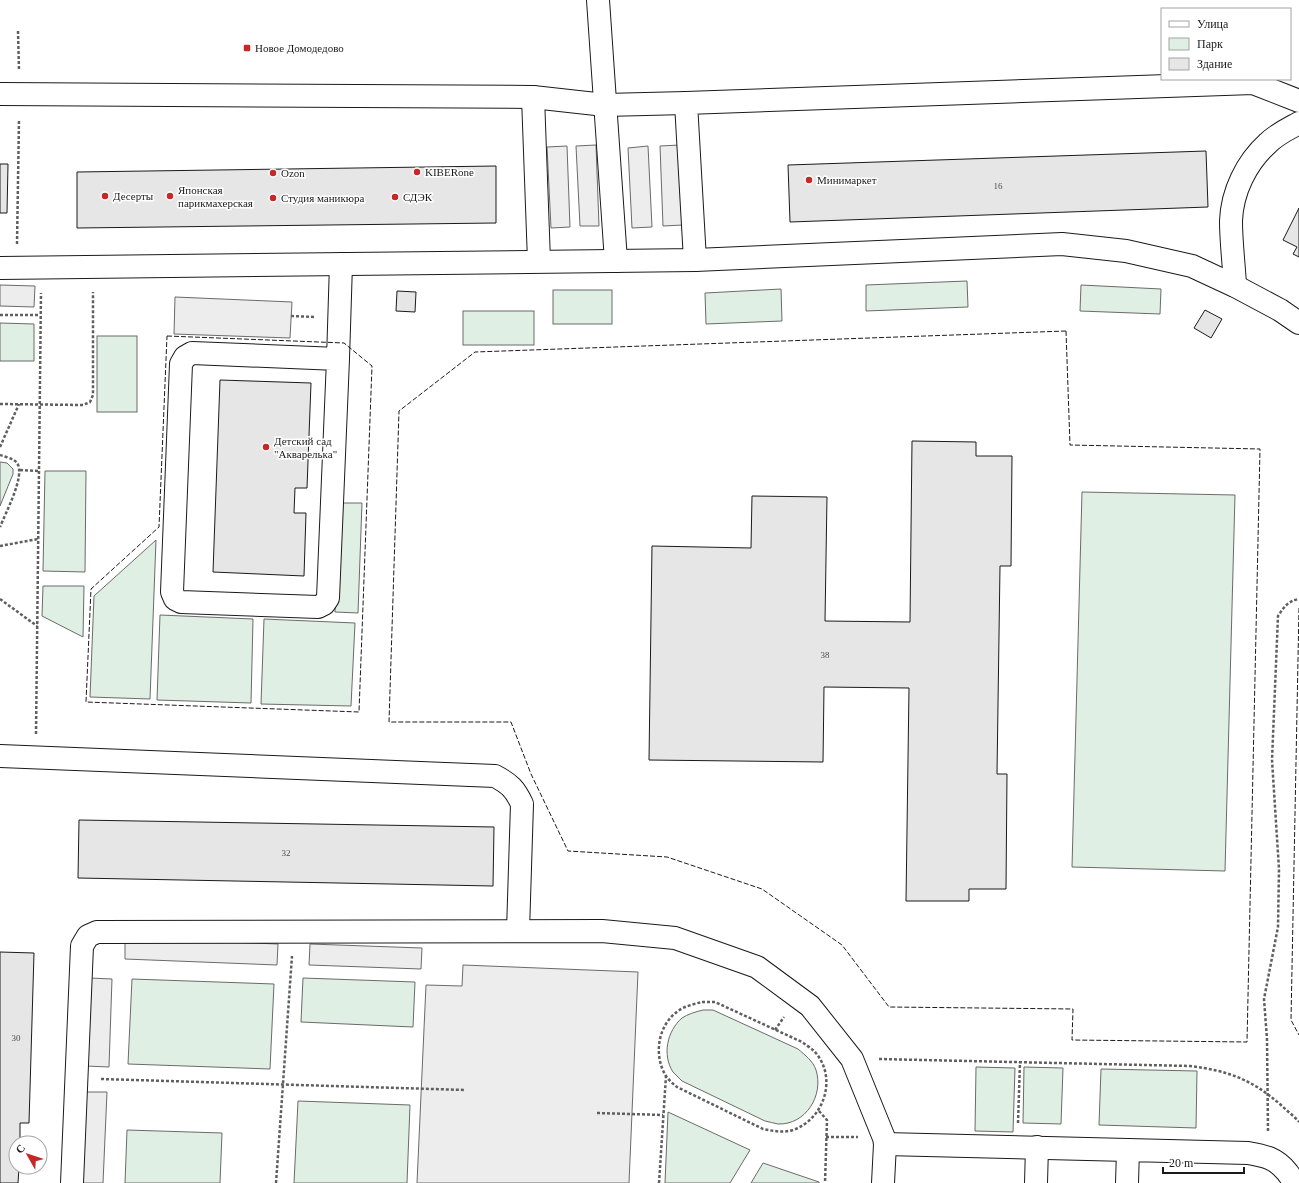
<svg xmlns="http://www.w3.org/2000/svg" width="1299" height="1183" font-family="'Times New Roman',serif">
<rect width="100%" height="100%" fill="#fff"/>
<g fill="#e0efe3" stroke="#6a6a6a">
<path d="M 967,281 L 968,307 L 866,311 L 866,285 Z"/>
<path d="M 1081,285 L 1161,289 L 1160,314 L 1080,311 Z"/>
<path d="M 781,289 L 782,321 L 706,324 L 705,293 Z"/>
<rect x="553" y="290" width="59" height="34"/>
<rect x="463" y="311" width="71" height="34"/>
<path d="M 0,323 L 34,324 L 34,361 L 0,361 Z"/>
<rect x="97" y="336" width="40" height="76"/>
<path d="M 0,462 L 7,463 L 13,469 L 13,474 L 0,506 Z"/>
<path d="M 45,471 L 86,471 L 85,572 L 43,571 Z"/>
<path d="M 1082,492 L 1235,495 L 1225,871 L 1072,867 Z"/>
<path d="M 339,503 L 362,503 L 358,613 L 335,612 Z"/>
<path d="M 156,540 L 150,699 L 90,697 L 94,596 Z"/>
<path d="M 43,586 L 84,586 L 83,637 L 42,616 Z"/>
<path d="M 160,615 L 253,619 L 251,703 L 157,700 Z"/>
<path d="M 264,619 L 355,623 L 351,706 L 261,704 Z"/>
<path d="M 303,978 L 415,982 L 413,1027 L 301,1022 Z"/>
<path d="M 132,979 L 274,984 L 270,1069 L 128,1064 Z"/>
<path d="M 703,1010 L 713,1010 L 798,1049 C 805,1055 813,1061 816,1070 C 824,1095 806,1125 778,1124 C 774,1123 769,1122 765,1121 L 682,1081 C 679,1078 676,1075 673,1072 C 662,1055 667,1031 682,1018 C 688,1014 695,1012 703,1010 Z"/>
<path d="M 976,1067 L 1015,1068 L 1013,1132 L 975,1131 Z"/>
<path d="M 1024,1067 L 1063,1068 L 1061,1124 L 1023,1123 Z"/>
<path d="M 1101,1069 L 1197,1071 L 1196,1128 L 1099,1125 Z"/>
<path d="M 298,1101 L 410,1105 L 407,1183 L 294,1183 Z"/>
<path d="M 668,1112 L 750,1150 L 730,1183 L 665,1183 Z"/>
<path d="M 127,1130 L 222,1133 L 220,1183 L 125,1183 Z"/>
<path d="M 763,1163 L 819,1182 L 819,1183 L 751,1183 Z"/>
</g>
<g fill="#ededed" stroke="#6a6a6a">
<path d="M 596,145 L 599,226 L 580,226 L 576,146 Z"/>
<path d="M 680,145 L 683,225 L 663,226 L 660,146 Z"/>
<path d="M 567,146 L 570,227 L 551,228 L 547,147 Z"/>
<path d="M 648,146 L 652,227 L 632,228 L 628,148 Z"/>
<path d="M 0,285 L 35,286 L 34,307 L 0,306 Z"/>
<path d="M 175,297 L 292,302 L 290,338 L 174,334 Z"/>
<path d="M 125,938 L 278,944 L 277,965 L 125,959 Z"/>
<path d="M 310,944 L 422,948 L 421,969 L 309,965 Z"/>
<path d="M 463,965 L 638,972 L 629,1183 L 417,1183 L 426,985 L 462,986 Z"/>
<path d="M 90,978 L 112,979 L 109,1067 L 86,1066 Z"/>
<path d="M 85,1092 L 107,1092 L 103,1183 L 81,1183 Z"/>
</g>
<g fill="#e6e6e6" stroke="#1a1a1a">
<path d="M 1206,151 L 1208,207 L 790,222 L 788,165 Z"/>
<path d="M 0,164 L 8,164 L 7,213 L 0,213 Z"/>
<path d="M 496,166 L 496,223 L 77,228 L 77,172 Z"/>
<path d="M 1299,208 L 1299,257 L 1293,254 L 1297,247 L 1283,240 Z"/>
<path d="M 397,291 L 416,292 L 415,312 L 396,311 Z"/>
<path d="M 1205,310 L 1222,319 L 1211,338 L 1194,328 Z"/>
<path d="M 220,380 L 311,383 L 307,488 L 295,488 L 294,513 L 306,513 L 304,576 L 213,572 Z"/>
<path d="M 912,441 L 976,442 L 976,456 L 1012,456 L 1011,566 L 1000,566 L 997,774 L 1007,774 L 1006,889 L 969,889 L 969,901 L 906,901 L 909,688 L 824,687 L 823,762 L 649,760 L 652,546 L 751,548 L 752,496 L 827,497 L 825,621 L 910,622 Z"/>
<path d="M 79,820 L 494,827 L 493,886 L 78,878 Z"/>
<path d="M 0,952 L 34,953 L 29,1123 L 20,1123 L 20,1143 L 16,1143 L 16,1167 L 19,1167 L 18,1183 L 0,1183 Z"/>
</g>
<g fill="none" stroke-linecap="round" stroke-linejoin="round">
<g stroke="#1a1a1a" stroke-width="24">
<g id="minor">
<path d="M 598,0 L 616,261"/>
<path d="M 0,94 L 533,97 L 605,105 L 686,103"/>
<path d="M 533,97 L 539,261"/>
<path d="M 695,260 L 1062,244 L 1126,251 L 1192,266 L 1235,286 L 1280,310 L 1299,323"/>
<path d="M 0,268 L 695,260 L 686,103 L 1253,83 L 1299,101"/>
<path d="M 1235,286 C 1234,264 1231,243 1231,221 C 1232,192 1246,163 1268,143 C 1277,134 1288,129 1299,123"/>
<path d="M 338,359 L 192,353 L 185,357 L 181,364 L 172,592 L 175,599 L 181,602 L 318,607 L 324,604 L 328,598 L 338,359 L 341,264"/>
<path d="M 0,756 L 495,776 C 510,784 515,789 522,804 L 518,931"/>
<path d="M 885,1144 L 1128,1150"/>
<path d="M 72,1183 L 82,946 L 88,936 L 97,932 L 602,931 L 675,938 L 757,967 L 810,1006 L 852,1059 L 884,1138 L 885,1144 L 883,1183"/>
<path d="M 1036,1183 L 1037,1147"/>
<path d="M 1127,1183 L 1128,1150 L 1248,1153 C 1265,1156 1276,1158 1287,1172 C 1290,1176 1292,1178 1293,1183"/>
</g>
</g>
<g stroke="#5f5f5f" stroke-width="2.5" stroke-dasharray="3 2" stroke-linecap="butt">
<path d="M 18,31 L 19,70"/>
<path d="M 17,244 L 19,119"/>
<path d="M 0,315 L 40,315"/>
<path d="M 291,316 L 315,317"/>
<path d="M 0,404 L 83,405 L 90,402 L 93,395 L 93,292"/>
<path d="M 0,447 L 19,404"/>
<path d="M 0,455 C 5,457 13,458 17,463 C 26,475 5,514 0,527"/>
<path d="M 20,470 L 39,471"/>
<path d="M 0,546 L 38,539"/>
<path d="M 0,599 L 37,626"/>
<path d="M 36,734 L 41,293"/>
<path d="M 702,1002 L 715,1002 L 802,1042 C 806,1045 811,1048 814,1051 C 838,1076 825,1119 793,1130 C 783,1133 773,1131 763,1129 L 677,1087 C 673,1084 669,1080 666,1076 C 653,1055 658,1025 678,1011 C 685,1006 694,1004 702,1002 Z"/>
<path d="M 775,1030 L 784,1017"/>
<path d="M 879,1059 L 1190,1066 C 1229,1071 1251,1079 1281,1105 C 1287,1111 1294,1116 1299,1122"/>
<path d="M 101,1079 L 465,1090"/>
<path d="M 819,1111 L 827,1120 L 825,1183"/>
<path d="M 597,1113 L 663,1115"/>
<path d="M 1018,1123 L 1020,1062"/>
<path d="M 1268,1131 L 1267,1039 L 1264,999 L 1278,927 L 1279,869 L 1272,760 L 1278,616 C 1284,607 1288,601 1299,599"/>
<path d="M 826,1137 L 858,1137"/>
<path d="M 276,1183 L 292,956"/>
<path d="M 659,1183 L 666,1076"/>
</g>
<use href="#minor" stroke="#fff" stroke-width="22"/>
<g stroke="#1a1a1a" stroke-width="1" stroke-dasharray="5 2" stroke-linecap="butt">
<path d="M 1066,331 L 1070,445 L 1260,449 L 1247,1042 L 1072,1040 L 1073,1009 L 889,1007 L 842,945 L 762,889 L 667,857 L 568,851 L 531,774 L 511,722 L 389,722 L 399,411 L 475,352 Z"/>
<path d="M 167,336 L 344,343 L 372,366 L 359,712 L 86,702 L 91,589 L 159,527 Z"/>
<path d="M 1299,608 L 1291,1020 L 1299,1035"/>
</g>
</g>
<g fill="#c62828" stroke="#fff" stroke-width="1.5">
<rect x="243" y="44" width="8" height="8" rx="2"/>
<circle cx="417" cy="172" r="4"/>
<circle cx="273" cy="173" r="4"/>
<circle cx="809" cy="180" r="4"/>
<circle cx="105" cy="196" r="4"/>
<circle cx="170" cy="196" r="4"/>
<circle cx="395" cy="197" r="4"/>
<circle cx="273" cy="198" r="4"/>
<circle cx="266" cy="447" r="4"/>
</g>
<g text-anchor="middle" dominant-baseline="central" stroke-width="3" stroke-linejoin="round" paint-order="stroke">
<g font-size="9" fill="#4d4d4d">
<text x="998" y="186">16</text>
<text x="825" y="655">38</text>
<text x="286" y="853">32</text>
<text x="16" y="1038">30</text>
</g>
<g font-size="11" fill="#1a1a1a" stroke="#fff" text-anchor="start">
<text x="255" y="48">Новое Домодедово</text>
<text x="425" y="172">KIBERone</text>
<text x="281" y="173">Ozon</text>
<text x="817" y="180">Минимаркет</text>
<text x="178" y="190">Японская<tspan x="178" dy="13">парикмахерская</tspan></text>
<text x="113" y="196">Десерты</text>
<text x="403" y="197">СДЭК</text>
<text x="281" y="198">Студия маникюра</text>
<text x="274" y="441">Детский сад<tspan x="274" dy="13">"Акварелька"</tspan></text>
</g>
</g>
<rect x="1161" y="8" width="130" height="72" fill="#ffffff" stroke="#a3a3a3"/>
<rect x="1169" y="21" width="20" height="6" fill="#ffffff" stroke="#a3a3a3"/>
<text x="1197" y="28" font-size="12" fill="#1a1a1a">Улица</text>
<rect x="1169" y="38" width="20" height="12" fill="#e0efe3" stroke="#a3a3a3"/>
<text x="1197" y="48" font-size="12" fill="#1a1a1a">Парк</text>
<rect x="1169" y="58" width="20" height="12" fill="#e6e6e6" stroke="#a3a3a3"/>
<text x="1197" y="68" font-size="12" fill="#1a1a1a">Здание</text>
<g transform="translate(28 1155) rotate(309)"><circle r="19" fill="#ffffff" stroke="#a3a3a3"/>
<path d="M0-3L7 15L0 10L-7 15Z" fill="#c62828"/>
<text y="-6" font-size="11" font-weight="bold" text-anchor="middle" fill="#1a1a1a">С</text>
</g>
<path d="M1163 1167v6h81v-6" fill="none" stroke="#1a1a1a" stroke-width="2"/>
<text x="1169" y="1167" font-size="12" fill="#1a1a1a" stroke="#ffffff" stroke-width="3" paint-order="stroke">20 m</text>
</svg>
